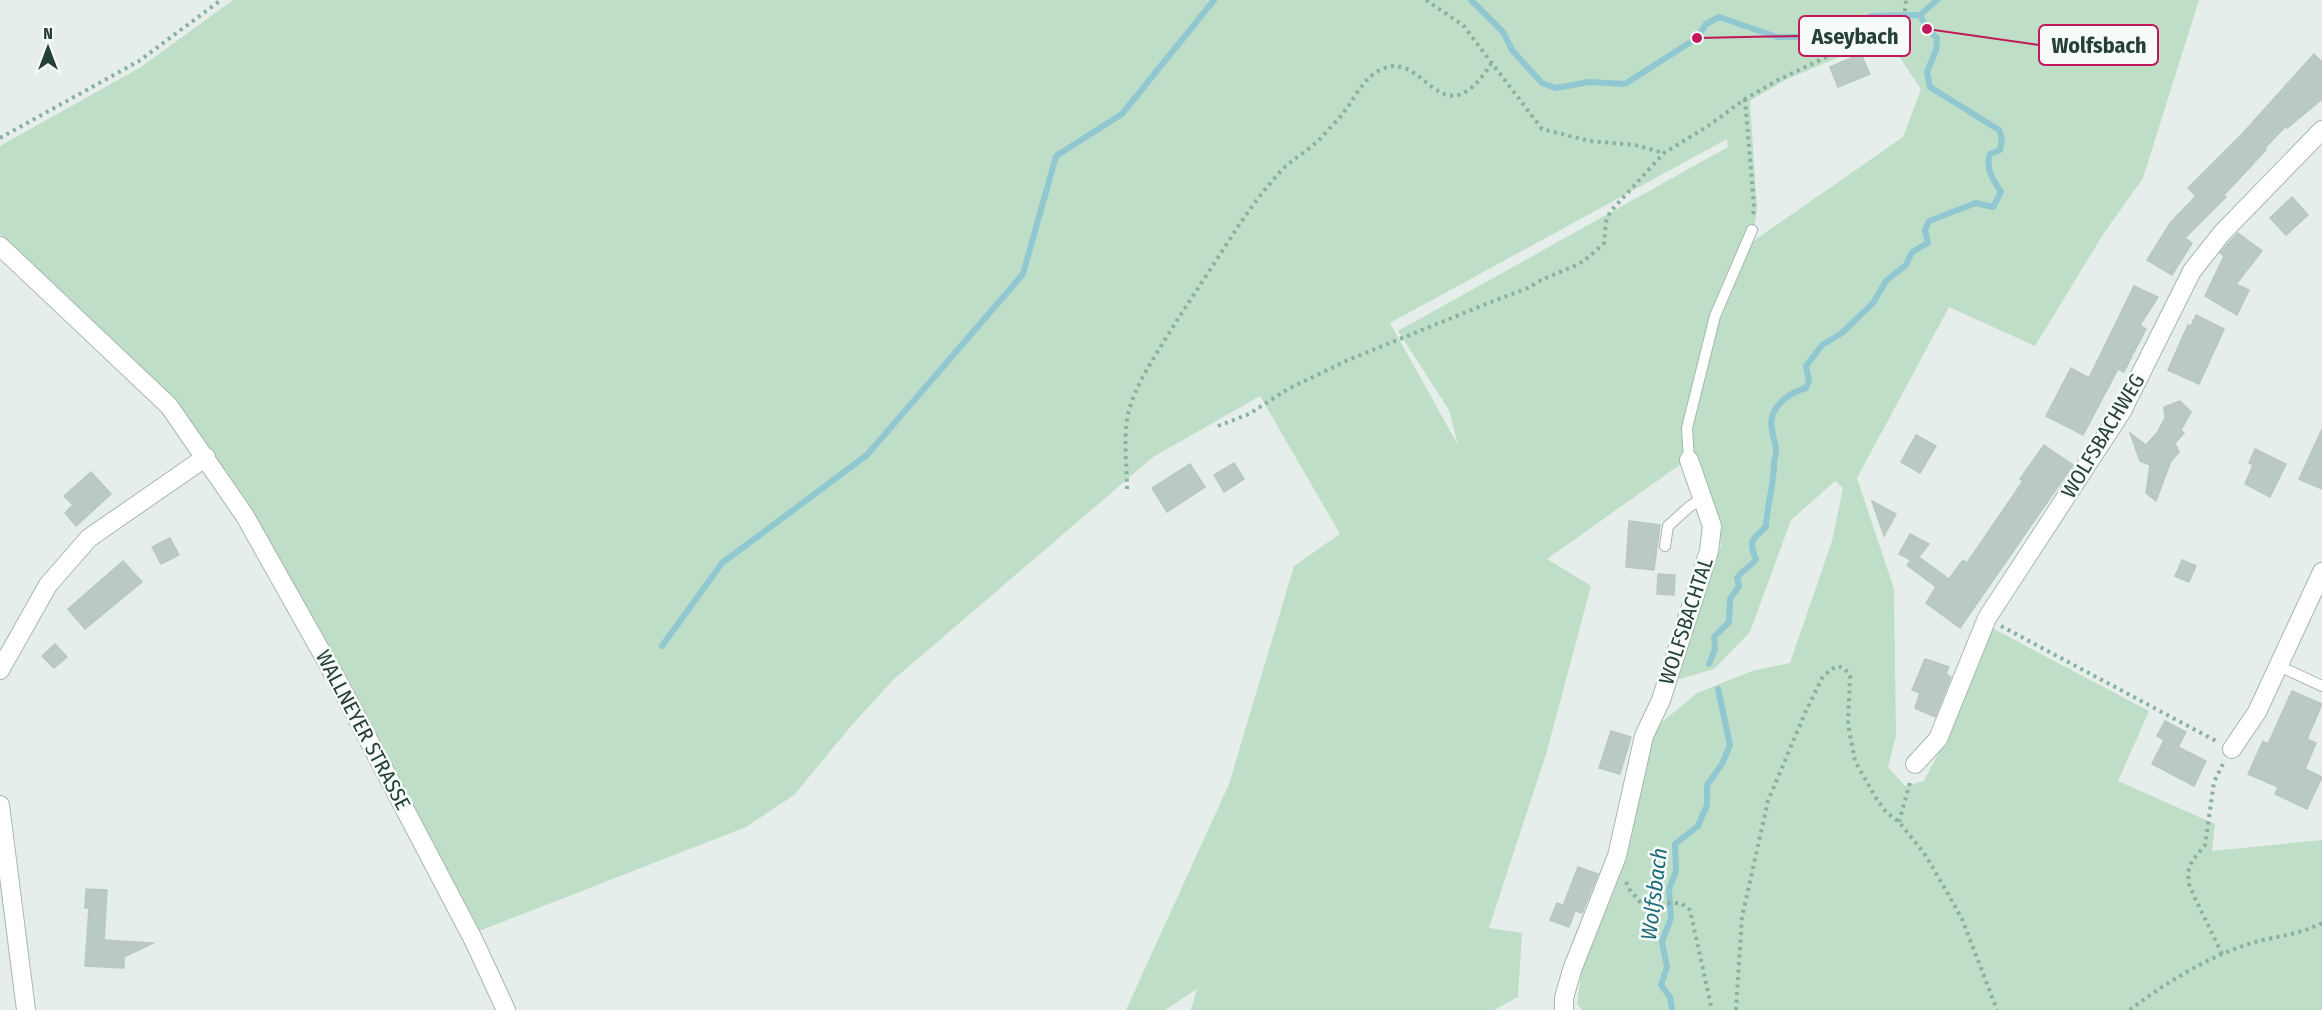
<svg xmlns="http://www.w3.org/2000/svg" width="2322" height="1010" font-family="'Fira Sans Condensed',sans-serif">
<rect width="100%" height="100%" fill="#e5eeea"/>
<path fill="#bfdec7" fill-rule="evenodd" d="M 233,0 L 2199,0 L 2143,178 L 2104,233 L 2035,346 L 1949,307 L 1857,478 L 1894,589 L 1896,736 L 1888,767 L 1905,786 L 1924,781 L 1956,719 L 1992,628 L 2149,711 L 2118,781 L 2215,824 L 2212,851 L 2322,840 L 2322,1010 L 1582,1010 L 1577,1004 L 1583,957 L 1623,863 L 1656,727 L 1697,693 L 1752,671 L 1790,663 L 1832,541 L 1843,488 L 1835,481 L 1791,520 L 1750,632 L 1714,669 L 1676,680 L 1721,545 L 1695,454 L 1547,559 L 1591,586 L 1547,751 L 1489,928 L 1522,933 L 1518,997 L 1494,1010 L 1191,1010 L 1197,989 L 1165,1010 L 1126,1010 L 1229,784 L 1294,566 L 1340,534 L 1260,396 L 1153,457 L 893,680 L 851,726 L 794,795 L 746,827 L 479,931 L 245,498 L 184,413 L 0,234 L 0,146 L 141,67 ZM 1886,37 L 1921,89 L 1903,137 L 1752,242 L 1757,209 L 1750,101 L 1785,80 ZM 1727,139 L 1728,147 L 1398,331 L 1449,410 L 1458,445 L 1390,323 Z"/>
<g fill="none" stroke-linecap="round" stroke-linejoin="round">
<g stroke="#90c7d1" stroke-width="6">
<path d="M 1471,0 L 1503,32 L 1512,50 L 1542,83 L 1556,88 L 1589,82 L 1625,84 L 1697,38 L 1706,24 L 1719,17 L 1777,37 L 1815,37 L 1872,16 L 1920,15"/>
<path d="M 1920,15 L 1937,0"/>
<path d="M 662,646 L 722,563 L 867,455 L 1023,274 L 1056,156 L 1122,114 L 1214,0"/>
<path d="M 1709,664 L 1715,649 L 1714,637 L 1729,622 L 1730,599 L 1739,586 L 1737,578 C 1742,570 1751,567 1756,559 C 1748,541 1752,539 1766,527 C 1767,504 1774,486 1774,463 C 1774,458 1777,454 1776,449 C 1775,439 1769,428 1772,417 C 1776,402 1792,392 1806,388 L 1809,381 L 1806,366 L 1822,345 L 1842,333 L 1873,303 L 1886,281 L 1906,265 L 1912,252 L 1928,243 L 1925,230 L 1929,221 L 1976,203 L 1993,207 L 2001,192 C 1993,180 1985,168 1990,154 L 2000,150 L 2002,139 L 1999,130 L 1930,87 L 1927,72 L 1936,50 L 1937,38 L 1927,29 L 1920,15"/>
<path d="M 1672,1010 L 1670,997 L 1661,985 L 1667,967 L 1662,942 L 1671,918 L 1669,889 L 1676,871 L 1675,844 L 1698,826 L 1707,805 L 1707,785 L 1722,764 L 1730,745 L 1718,689"/>
</g>
</g>
<g fill="#bbc9c3" stroke="#b8c8c1" stroke-width="1.5">
<path d="M 1861,54 L 1870,74 L 1838,87 L 1830,67 Z"/>
<path d="M 2314,54 L 2322,62 L 2322,99 L 2287,128 L 2285,127 L 2264,149 L 2266,150 L 2224,195 L 2226,197 L 2185,238 L 2192,243 L 2172,275 L 2147,260 L 2171,222 L 2196,196 L 2188,188 L 2243,133 Z"/>
<path d="M 2292,197 L 2308,215 L 2286,235 L 2270,218 Z"/>
<path d="M 2238,233 L 2262,251 L 2236,284 L 2249,290 L 2237,315 L 2205,296 L 2224,256 L 2220,253 Z"/>
<path d="M 2134,286 L 2158,297 L 2140,325 L 2146,329 L 2133,354 L 2129,353 L 2132,356 L 2124,372 L 2118,369 L 2083,435 L 2046,416 L 2071,368 L 2089,378 Z"/>
<path d="M 2196,315 L 2224,329 L 2199,384 L 2168,370 L 2188,325 L 2191,326 Z"/>
<path d="M 2180,401 L 2191,412 L 2181,430 L 2184,433 L 2175,443 L 2179,452 L 2171,461 L 2156,501 L 2146,493 L 2150,465 L 2140,461 L 2130,433 L 2146,445 L 2157,433 L 2165,418 L 2164,407 Z"/>
<path d="M 2322,429 L 2322,489 L 2299,479 Z"/>
<path d="M 1916,435 L 1936,446 L 1920,473 L 1901,462 Z"/>
<path d="M 2044,445 L 2073,465 L 1960,628 L 1926,603 L 1936,587 L 1907,565 L 1911,560 L 1899,554 L 1910,534 L 1929,544 L 1919,557 L 1949,579 L 1963,560 L 1967,563 L 2023,481 L 2020,479 Z"/>
<path d="M 2255,449 L 2286,464 L 2270,497 L 2245,484 L 2253,465 L 2249,463 Z"/>
<path d="M 1234,463 L 1244,479 L 1224,492 L 1214,475 Z"/>
<path d="M 1190,464 L 1205,487 L 1167,512 L 1152,488 Z"/>
<path d="M 91,472 L 111,494 L 76,526 L 65,513 L 73,505 L 64,496 Z"/>
<path d="M 1872,501 L 1896,514 L 1884,536 Z"/>
<path d="M 1629,521 L 1660,525 L 1654,570 L 1626,567 Z"/>
<path d="M 170,538 L 179,555 L 161,564 L 152,547 Z"/>
<path d="M 2182,560 L 2196,566 L 2189,582 L 2175,576 Z"/>
<path d="M 123,561 L 142,582 L 85,629 L 68,609 Z"/>
<path d="M 1658,574 L 1675,575 L 1674,595 L 1657,594 Z"/>
<path d="M 55,644 L 67,657 L 54,668 L 42,656 Z"/>
<path d="M 1925,659 L 1949,667 L 1946,674 L 1951,677 L 1935,717 L 1915,708 L 1920,693 L 1912,690 Z"/>
<path d="M 2292,691 L 2322,704 L 2307,739 L 2316,743 L 2305,769 L 2322,777 L 2307,809 L 2275,794 L 2278,787 L 2248,774 L 2263,741 L 2268,744 Z"/>
<path d="M 2165,721 L 2186,732 L 2178,747 L 2206,761 L 2194,786 L 2152,764 L 2164,740 L 2157,736 Z"/>
<path d="M 1611,731 L 1631,737 L 1620,774 L 1599,768 Z"/>
<path d="M 1578,867 L 1598,874 L 1582,913 L 1563,906 Z"/>
<path d="M 86,889 L 107,890 L 104,940 L 153,943 L 124,957 L 124,968 L 85,966 L 89,908 L 85,908 Z"/>
<path d="M 1557,903 L 1575,911 L 1569,927 L 1550,920 Z"/>
</g>
<g fill="none" stroke-linecap="round" stroke-linejoin="round">
<g stroke="#a8b6b1" stroke-width="12">
<g id="lane">
<path d="M 1689,460 L 1687,428 L 1715,316 L 1752,230"/>
<path d="M 1665,546 L 1668,526 L 1689,507 L 1704,497"/>
<path d="M 2279,666 L 2322,686"/>
</g>
</g>
<g stroke="#a8b6b1" stroke-width="20">
<g id="street">
<path d="M 0,246 L 169,406 L 245,516 L 336,678 L 474,941 L 506,1010"/>
<path d="M 0,670 L 48,585 L 89,538 L 206,457"/>
<path d="M 2232,749 L 2257,712 L 2322,572"/>
<path d="M 1915,764 L 1938,739 L 1987,618 L 2122,411 L 2192,271 L 2222,233 L 2322,130"/>
<path d="M 0,805 L 26,1010"/>
<path d="M 1564,1010 L 1564,998 L 1572,970 L 1617,856 L 1644,736 L 1661,700 L 1709,551 L 1712,526 L 1689,460"/>
</g>
</g>
<g stroke="#87b0a3" stroke-width="4" stroke-dasharray="3 4.5" stroke-linecap="butt">
<path d="M 1426,0 L 1463,25 L 1542,129 L 1590,141 L 1635,145 L 1664,153"/>
<path d="M 1745,99 L 1754,206 L 1753,218"/>
<path d="M 0,138 L 139,61 L 221,0"/>
<path d="M 1218,426 L 1249,414 L 1288,389 L 1348,360 L 1491,302 L 1528,288 L 1541,280 L 1579,264 L 1590,256 L 1604,243 L 1606,222 L 1610,212 L 1664,153 L 1708,126 L 1745,99 L 1778,80 L 1904,20 L 1906,0"/>
<path d="M 1127,489 C 1127,462 1122,433 1130,407 C 1136,387 1147,369 1158,351 C 1175,323 1192,297 1210,270 C 1232,236 1253,201 1281,171 C 1292,159 1308,151 1320,139 C 1328,130 1337,121 1344,112 C 1354,99 1361,83 1375,73 C 1424,39 1438,146 1491,64"/>
<path d="M 2001,626 L 2216,741"/>
<path d="M 1899,822 L 1911,779"/>
<path d="M 1626,882 L 1629,889 L 1641,903 L 1681,903 L 1690,910 L 1712,1010"/>
<path d="M 2222,954 L 2194,896 L 2189,884 L 2188,872 L 2192,861 L 2205,845 L 2214,782 L 2223,764"/>
<path d="M 1736,1010 L 1742,917 L 1768,801 L 1805,713 L 1822,678 L 1830,670 L 1838,666 L 1845,669 L 1850,676 L 1848,724 L 1855,761 L 1876,798 L 1886,812 L 1899,822 L 1924,853 L 1943,885 L 1962,919 L 1997,1010"/>
<path d="M 2130,1010 C 2164,983 2213,954 2255,942 C 2278,936 2301,934 2322,923"/>
</g>
<use href="#lane" stroke="#fff" stroke-width="10"/>
<use href="#street" stroke="#fff" stroke-width="18"/>
</g>
<g text-anchor="middle" dominant-baseline="central" stroke-width="5" stroke-linejoin="round" paint-order="stroke">
<g font-size="21" fill="#254038" stroke="#f6faf8">
<text transform="translate(2103 436) rotate(-59)">WOLFSBACHWEG</text>
<text transform="translate(1686 621) rotate(-72)">WOLFSBACHTAL</text>
<text transform="translate(363 730) rotate(62)">WALLNEYER STRASSE</text>
</g>
<g font-size="22" font-style="italic" fill="#206c7b" stroke="#f6faf8">
<text transform="translate(1654 894) rotate(-83)">Wolfsbach</text>
</g>
</g>
<path fill="none" stroke="#c2185b" stroke-width="2" d="M1697 38L1799 36M1927 29L2039 45"/>
<g fill="#c2185b" stroke="#f6faf8" stroke-width="2">
<circle cx="1697" cy="38" r="6"/>
<circle cx="1927" cy="29" r="6"/>
</g>
<g fill="#f6faf8" stroke="#c2185b" stroke-width="2">
<rect x="1799" y="16" width="111" height="40" rx="6"/>
<rect x="2039" y="25" width="119" height="40" rx="6"/>
</g>
<g font-size="22" text-anchor="middle" font-weight="bold" fill="#254038">
<text x="1855" y="44">Aseybach</text>
<text x="2099" y="53">Wolfsbach</text>
</g>
<g transform="translate(48 48)" stroke="#f6faf8" stroke-width="4.5" paint-order="stroke">
<path d="M0-4.5L10 22L0 15L-10 22Z" fill="#254038"/>
<text y="-9" font-size="16" font-weight="bold" text-anchor="middle" fill="#254038">N</text>
</g>
</svg>
